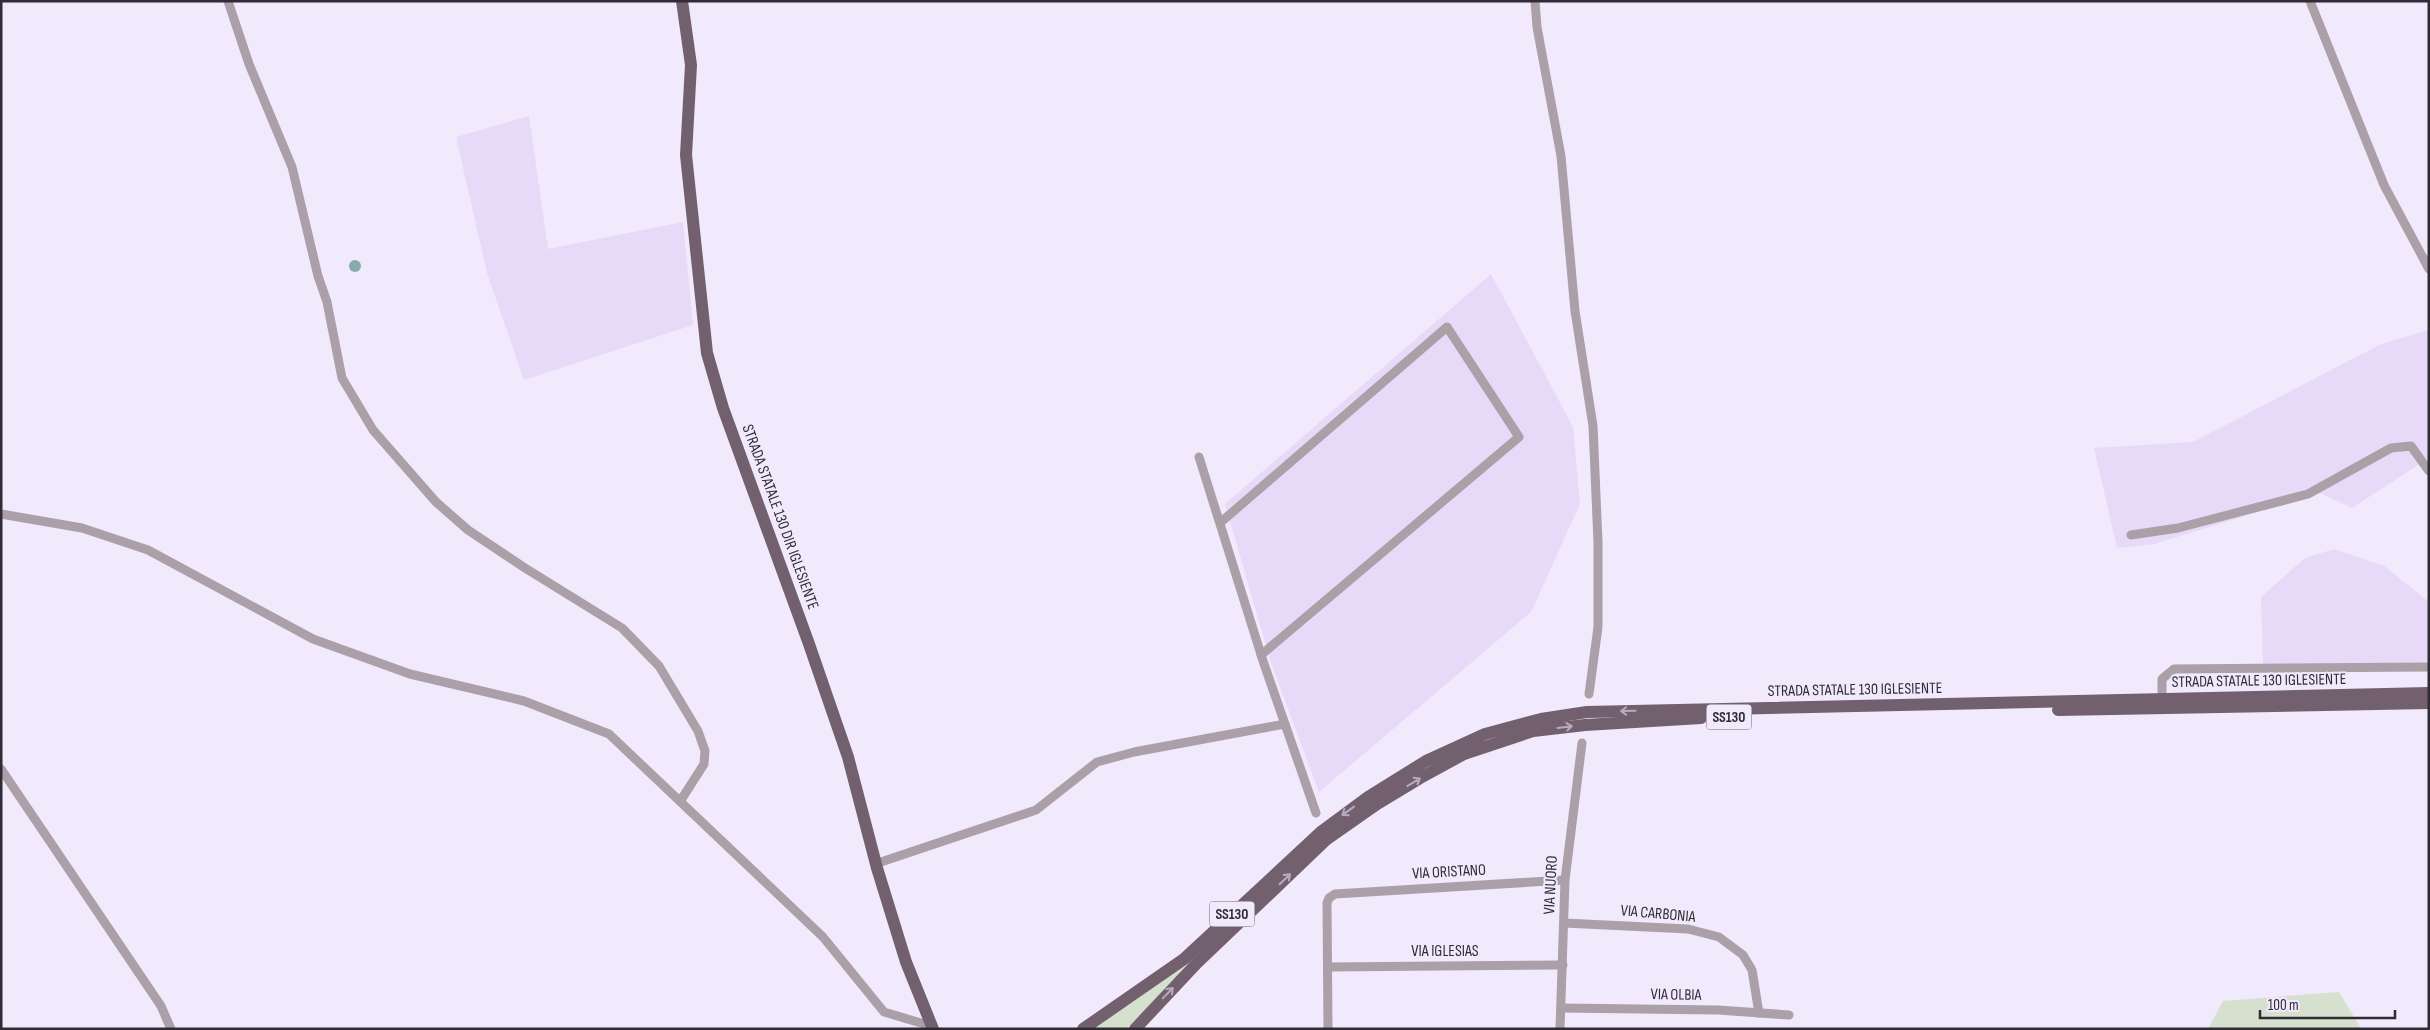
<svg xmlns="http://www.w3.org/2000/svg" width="2430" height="1030" font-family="'Sofia Sans Condensed',sans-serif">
<rect width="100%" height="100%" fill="#f1e9fc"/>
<g fill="#e7daf9">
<path d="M 529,116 L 548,249 L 683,222 L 693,325 L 524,380 L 487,273 L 456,137 Z"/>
<path d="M 1491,274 L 1573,427 L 1580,504 L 1531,612 L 1319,792 L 1271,663 L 1225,504 Z"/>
<path d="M 2429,330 L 2429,458 L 2352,508 L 2320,493 L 2154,544 L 2117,548 L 2094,448 L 2193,442 L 2381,344 Z"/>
<path d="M 2334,549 L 2384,566 L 2429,602 L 2429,669 L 2263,666 L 2261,597 L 2305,558 Z"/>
</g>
<g fill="#d5e0cf">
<path d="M 1186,966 L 1127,1029 L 1087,1029 L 1180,968 Z"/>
<path d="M 2339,992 L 2361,1029 L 2208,1029 L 2223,1001 Z"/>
</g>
<circle fill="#86abad" cx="355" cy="266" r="6"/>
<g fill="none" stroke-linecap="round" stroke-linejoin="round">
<g stroke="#ab9fa8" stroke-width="9">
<path d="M 228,1 L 249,64 L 292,167 L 318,276 L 327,302 L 342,378 L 373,430 L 436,502 L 468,530 L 525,568 L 622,628 L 659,666 L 698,731 L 705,751 L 704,764 L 681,800"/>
<path d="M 1535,1 L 1537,27 L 1561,156 L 1575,311 L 1593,426 L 1598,542 L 1598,627 L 1589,694"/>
<path d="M 2310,1 L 2384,185 L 2429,269"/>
<path d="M 1199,457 L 1264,664 L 1316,813"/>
<path d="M 1,514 L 82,528 L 148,550 L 313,639 L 410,674 L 524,701 L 609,734 L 823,937 L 884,1012 L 931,1026"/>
<path d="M 1221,522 L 1447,327 L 1519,437 L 1261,655"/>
<path d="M 2131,535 L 2178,528 L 2308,494 L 2391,448 L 2411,446 L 2429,471"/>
<path d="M 2162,699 L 2162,679 L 2174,669 L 2429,667"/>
<path d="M 1,769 L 161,1006 L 171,1029"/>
<path d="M 875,864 L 1036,810 L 1097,762 L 1134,752 L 1285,724"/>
<path d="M 1564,923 L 1688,929 L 1719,937 L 1743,955 L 1752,970 L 1759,1013"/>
<path d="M 1328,967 L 1563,965"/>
<path d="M 1561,1008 L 1718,1010 L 1789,1015"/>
<path d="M 1328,1029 L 1327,903 L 1329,898 L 1335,894 L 1565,880"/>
<path d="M 1560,1029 L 1565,880 L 1582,743"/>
</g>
<g stroke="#73606f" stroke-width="12">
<path d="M 682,1 L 691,65 L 686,155 L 707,353 L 723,408 L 809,644 L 848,757 L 877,868 L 906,962 L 933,1029"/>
<path d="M 2058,710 L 2429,703"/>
<path d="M 1083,1029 L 1184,959 L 1322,831 L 1368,797 L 1426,761 L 1485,734 L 1541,719 L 1587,712 L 2429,693"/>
<path d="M 1135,1029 L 1197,963 L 1327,839 L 1377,804 L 1420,778 L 1464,754 L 1533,731 L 1585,725 L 1701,718"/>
</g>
</g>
<defs><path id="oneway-shaft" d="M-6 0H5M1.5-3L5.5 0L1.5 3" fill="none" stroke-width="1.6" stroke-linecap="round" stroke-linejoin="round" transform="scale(1.25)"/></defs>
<g stroke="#b8abbd">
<use href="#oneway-shaft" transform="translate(1628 711) rotate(179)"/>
<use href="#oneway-shaft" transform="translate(1565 727) rotate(-7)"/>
<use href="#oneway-shaft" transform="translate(1414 782) rotate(-31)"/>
<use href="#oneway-shaft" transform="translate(1348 811) rotate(144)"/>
<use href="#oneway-shaft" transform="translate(1285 879) rotate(-44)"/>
<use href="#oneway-shaft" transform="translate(1168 993) rotate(-46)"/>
</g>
<g text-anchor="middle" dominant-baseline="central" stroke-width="4" stroke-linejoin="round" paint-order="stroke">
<g fill="#f1e9fc" stroke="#6a6571" stroke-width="1">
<rect x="1706.5" y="704.5" width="45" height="25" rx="4"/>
<rect x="1209.5" y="901.5" width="45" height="25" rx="4"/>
</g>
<g font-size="15" font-weight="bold" fill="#302c35">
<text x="1729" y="717">SS130</text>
<text x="1232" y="914">SS130</text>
</g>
<g font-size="16" fill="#302c35" stroke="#f1e9fc">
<text transform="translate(780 517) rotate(70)">STRADA STATALE 130 DIR IGLESIENTE</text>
<text transform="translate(2259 681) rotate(-1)">STRADA STATALE 130 IGLESIENTE</text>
<text transform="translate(1855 690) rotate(-1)">STRADA STATALE 130 IGLESIENTE</text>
<text transform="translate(1449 872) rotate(-3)">VIA ORISTANO</text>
<text transform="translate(1551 885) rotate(-87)">VIA NUORO</text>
<text transform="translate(1658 914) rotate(5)">VIA CARBONIA</text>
<text x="1445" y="951">VIA IGLESIAS</text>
<text transform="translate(1676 995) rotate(1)">VIA OLBIA</text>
</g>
</g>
<rect width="2430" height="1030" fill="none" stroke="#302c35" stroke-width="5"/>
<path d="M2260 1010v8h135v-8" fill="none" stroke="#302c35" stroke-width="2.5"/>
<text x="2268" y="1010" font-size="15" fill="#302c35" stroke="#f1e9fc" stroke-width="4" paint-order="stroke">100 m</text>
</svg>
